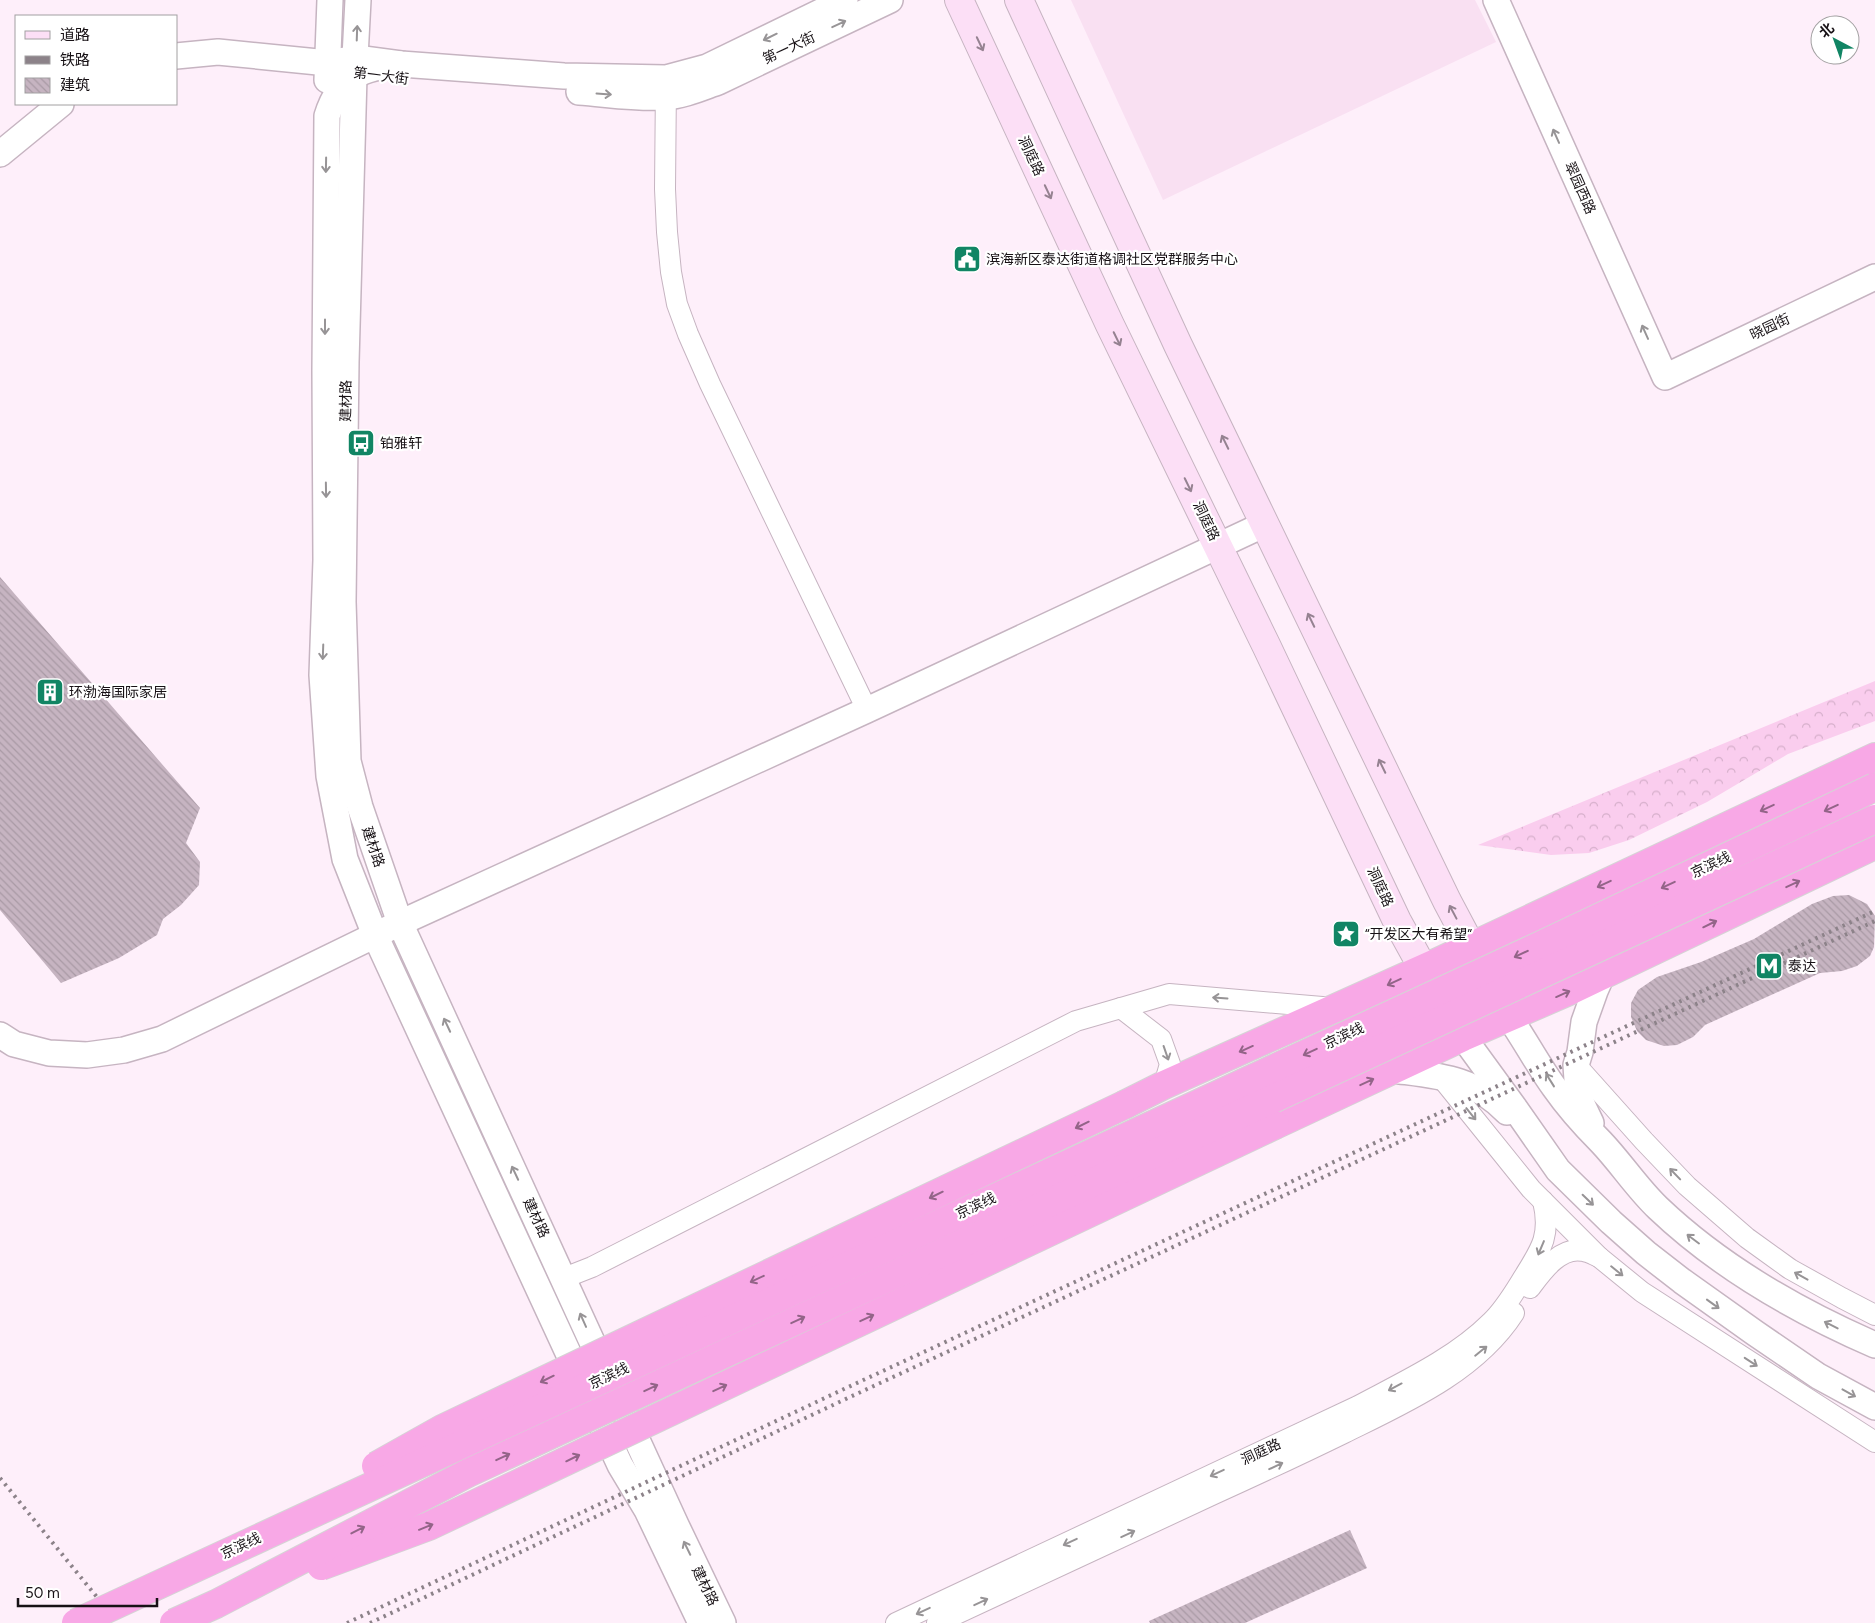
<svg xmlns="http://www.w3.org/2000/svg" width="1875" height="1623" font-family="Figtree,'Noto Sans SC',sans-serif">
<defs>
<pattern id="forest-crowns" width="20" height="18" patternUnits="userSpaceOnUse" patternTransform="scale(1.25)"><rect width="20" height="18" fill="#facdee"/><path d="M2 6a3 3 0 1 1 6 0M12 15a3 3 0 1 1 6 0" fill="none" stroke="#d6afcb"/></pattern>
<pattern id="building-back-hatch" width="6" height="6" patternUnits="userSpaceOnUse" patternTransform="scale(1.25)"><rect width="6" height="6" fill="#c6b4c1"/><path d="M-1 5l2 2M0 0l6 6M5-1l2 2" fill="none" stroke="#a99aa5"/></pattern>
</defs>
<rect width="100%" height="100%" fill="#feeffa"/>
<path fill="#f9e0f2" d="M 1071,0 L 1475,0 L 1496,42 L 1163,200 Z"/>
<path fill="url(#forest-crowns)" d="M 1875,681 L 1875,721 L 1788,754 L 1707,802 L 1629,840 L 1589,853 L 1551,855 L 1478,845 Z"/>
<g fill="url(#building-back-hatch)">
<path d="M 0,577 L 200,808 L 186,843 L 200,862 L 199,885 L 181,905 L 163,919 L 157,935 L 119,958 L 61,983 L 0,910 Z"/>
<path d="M 1849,895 L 1867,904 L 1875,916 L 1874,947 L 1870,956 L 1857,966 L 1842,971 L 1820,973 L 1705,1025 L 1693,1037 L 1677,1045 L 1664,1046 L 1646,1040 L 1637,1031 L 1631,1017 L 1631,1003 L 1638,990 L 1657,977 L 1701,962 L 1754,939 L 1812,904 L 1833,896 Z"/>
<path d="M 1350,1530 L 1367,1568 L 1245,1623 L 1150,1623 L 1149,1621 Z"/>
</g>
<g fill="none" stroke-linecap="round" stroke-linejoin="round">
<g stroke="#c6b4c1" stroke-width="22">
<g id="minor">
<path d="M 666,82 L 665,189 L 667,232 L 671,272 L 677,304 L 688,334 L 710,384 L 867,710"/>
<path d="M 1121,1008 L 1161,1039 L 1170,1064 L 1164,1085"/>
<path d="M 1576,1065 L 1644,1141 L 1687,1186 L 1747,1238 L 1790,1269 L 1842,1298 L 1875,1315"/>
<path d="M 1440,1076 L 1531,1189 L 1599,1257 L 1642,1292 L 1875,1442"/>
<path d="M 564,1278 L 592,1267 L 1076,1021 L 1169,994 L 1334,1008"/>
<path d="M 1530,1288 C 1542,1272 1560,1246 1583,1251 C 1589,1252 1594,1255 1599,1257"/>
<path d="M 896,1623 L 1358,1406 C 1403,1382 1455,1358 1491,1322 C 1505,1309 1515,1291 1525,1275 C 1542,1248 1551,1234 1543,1201"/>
<path d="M 937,1623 C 1029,1580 1122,1537 1214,1494 C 1258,1474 1301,1454 1344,1433 C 1405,1403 1476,1372 1514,1313"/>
</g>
</g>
<g stroke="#c6b4c1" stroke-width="28">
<g id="tertiary">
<path d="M 358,0 L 354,76 L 346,362 L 343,602 L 348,761 L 360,807 L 400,923 L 676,1525 L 723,1623"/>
<path d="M 1496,0 L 1665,377 L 1875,277"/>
<path d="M 176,56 L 218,52 L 328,63 L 356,58 L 401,64 L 564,76 L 666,78 L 707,67 L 845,0"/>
<path d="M 401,64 C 362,67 339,77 327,116 L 325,371 L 326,560 L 322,675 L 329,776 L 345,859 L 375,935 L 620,1465 L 647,1510 L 701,1623"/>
<path d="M 327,80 L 330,0"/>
<path d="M 579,92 C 607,94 637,99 665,97 C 683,96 701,88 718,82 L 890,0"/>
<path d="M 0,154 L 61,104"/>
<path d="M 1509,1017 C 1525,1040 1538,1065 1554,1087 C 1568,1107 1584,1125 1601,1142 C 1621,1163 1637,1188 1658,1208 C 1720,1267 1797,1311 1875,1345"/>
<path d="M 0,1035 L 14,1044 L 49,1053 L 87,1055 L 124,1050 L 162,1039 L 400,923 L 867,710 L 1265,524"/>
<path d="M 1463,1037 L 1514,1107 L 1558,1170 L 1611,1222 L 1646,1253 L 1682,1281 L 1755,1333 L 1818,1376 L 1875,1407"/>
<path d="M 1393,1070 C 1438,1076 1473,1077 1507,1112"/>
<path d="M 1591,1123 L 1582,1104 L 1577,1080 L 1576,1065 L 1580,1052 L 1584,1022 L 1595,991 L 1602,975"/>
</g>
</g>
<g stroke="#c6b4c1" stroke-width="30">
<g id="secondary">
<path d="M 959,0 L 1110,325 L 1266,645 L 1397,921 L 1435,990"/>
<path d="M 1019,0 L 1178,345 L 1447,901 L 1482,967"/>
</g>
</g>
<g stroke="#d5d4d5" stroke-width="30">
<g id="trunk">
<path d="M 1126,1104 L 1164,1085 L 1438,962 L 1875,757"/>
<path d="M 1275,1125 L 1463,1037 L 1567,992 L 1875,845"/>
</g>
</g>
<use href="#minor" stroke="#fff" stroke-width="20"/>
<use href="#tertiary" stroke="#fff" stroke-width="25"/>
<use href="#secondary" stroke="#fcdff6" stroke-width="28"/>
<use href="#trunk" stroke="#f8a8e6" stroke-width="28"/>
<g stroke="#8c8289" stroke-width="4" stroke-dasharray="2.5 5" stroke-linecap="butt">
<path d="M 0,1478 L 118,1623"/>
<path d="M 347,1623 L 844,1389 L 1875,911"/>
<path d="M 370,1623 L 850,1397 L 1875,921"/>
</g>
<g stroke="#d5d4d5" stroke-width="30" stroke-linecap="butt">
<g id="trunk-bridge">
<path d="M 376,1466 L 442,1429 L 1126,1104"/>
<path d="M 321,1566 L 429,1526 L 1275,1125"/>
<path d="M 76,1623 L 1537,947 L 1875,787"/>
<path d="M 174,1623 L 216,1604 L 468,1473 L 1875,819"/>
</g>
</g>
<use href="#trunk-bridge" stroke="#f8a8e6" stroke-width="28"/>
</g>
<defs><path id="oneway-shaft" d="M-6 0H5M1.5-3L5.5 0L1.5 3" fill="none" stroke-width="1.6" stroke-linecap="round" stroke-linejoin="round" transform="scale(1.25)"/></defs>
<g stroke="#979496">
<use href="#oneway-shaft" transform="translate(839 24) rotate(-25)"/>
<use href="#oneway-shaft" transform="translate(357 33) rotate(-88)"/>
<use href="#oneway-shaft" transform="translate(770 37) rotate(154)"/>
<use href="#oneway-shaft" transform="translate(604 94) rotate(4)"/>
<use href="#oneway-shaft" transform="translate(1556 136) rotate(-114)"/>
<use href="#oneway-shaft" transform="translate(326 165) rotate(91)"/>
<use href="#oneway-shaft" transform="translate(325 327) rotate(90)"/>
<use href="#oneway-shaft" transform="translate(1645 332) rotate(-114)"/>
<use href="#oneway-shaft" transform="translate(326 490) rotate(89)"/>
<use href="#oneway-shaft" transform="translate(323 652) rotate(92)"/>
<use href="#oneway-shaft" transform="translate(1220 998) rotate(-176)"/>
<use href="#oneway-shaft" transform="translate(447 1025) rotate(-115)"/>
<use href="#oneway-shaft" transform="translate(1166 1053) rotate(71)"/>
<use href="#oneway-shaft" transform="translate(1550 1080) rotate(-122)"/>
<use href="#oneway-shaft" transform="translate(1471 1114) rotate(51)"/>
<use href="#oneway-shaft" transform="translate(515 1173) rotate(-115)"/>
<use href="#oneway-shaft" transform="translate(1675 1174) rotate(-134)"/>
<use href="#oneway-shaft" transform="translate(1588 1200) rotate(44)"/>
<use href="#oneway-shaft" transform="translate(1693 1239) rotate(-143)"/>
<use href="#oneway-shaft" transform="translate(1541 1248) rotate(113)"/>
<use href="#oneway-shaft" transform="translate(1617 1271) rotate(39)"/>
<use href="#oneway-shaft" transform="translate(1801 1276) rotate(-151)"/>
<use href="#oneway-shaft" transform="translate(1713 1304) rotate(36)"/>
<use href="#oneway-shaft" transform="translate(583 1320) rotate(-114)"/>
<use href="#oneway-shaft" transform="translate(1831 1325) rotate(-153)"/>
<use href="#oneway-shaft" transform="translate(1481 1351) rotate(-39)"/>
<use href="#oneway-shaft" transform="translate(1751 1362) rotate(33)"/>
<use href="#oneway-shaft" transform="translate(1395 1387) rotate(152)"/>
<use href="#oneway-shaft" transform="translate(1849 1393) rotate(29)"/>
<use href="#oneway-shaft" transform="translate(1276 1466) rotate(-25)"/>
<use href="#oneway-shaft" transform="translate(1217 1473) rotate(155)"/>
<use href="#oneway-shaft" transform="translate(1128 1534) rotate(-25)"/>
<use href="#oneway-shaft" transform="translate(1070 1542) rotate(155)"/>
<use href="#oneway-shaft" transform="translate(687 1548) rotate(-116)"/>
<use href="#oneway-shaft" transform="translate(981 1602) rotate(-25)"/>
<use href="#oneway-shaft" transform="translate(923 1611) rotate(155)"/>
</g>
<g stroke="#958291">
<use href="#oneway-shaft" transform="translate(980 44) rotate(65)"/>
<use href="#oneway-shaft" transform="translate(1048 192) rotate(65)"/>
<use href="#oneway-shaft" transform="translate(1117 339) rotate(64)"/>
<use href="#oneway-shaft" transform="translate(1225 442) rotate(-116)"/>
<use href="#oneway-shaft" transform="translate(1188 485) rotate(64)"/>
<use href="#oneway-shaft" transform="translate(1311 620) rotate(-116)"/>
<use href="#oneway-shaft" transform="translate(1382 766) rotate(-116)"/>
<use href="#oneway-shaft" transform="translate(1453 912) rotate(-118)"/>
</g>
<g stroke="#936488">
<use href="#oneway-shaft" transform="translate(1767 808) rotate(155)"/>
<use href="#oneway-shaft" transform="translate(1831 808) rotate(155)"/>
<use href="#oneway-shaft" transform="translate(1604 884) rotate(155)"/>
<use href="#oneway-shaft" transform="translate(1793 884) rotate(-25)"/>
<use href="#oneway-shaft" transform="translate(1668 885) rotate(155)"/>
<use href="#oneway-shaft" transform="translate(1710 924) rotate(-26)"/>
<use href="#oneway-shaft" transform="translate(1521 954) rotate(155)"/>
<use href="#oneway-shaft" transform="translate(1394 982) rotate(155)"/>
<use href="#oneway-shaft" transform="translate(1563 994) rotate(-24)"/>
<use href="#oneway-shaft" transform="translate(1246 1049) rotate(156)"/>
<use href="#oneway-shaft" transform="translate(1310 1052) rotate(155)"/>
<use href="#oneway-shaft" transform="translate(1367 1082) rotate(-25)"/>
<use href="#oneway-shaft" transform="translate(1082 1125) rotate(154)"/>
<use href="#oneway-shaft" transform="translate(936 1195) rotate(154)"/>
<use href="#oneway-shaft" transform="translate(757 1279) rotate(155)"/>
<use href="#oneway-shaft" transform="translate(867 1318) rotate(-25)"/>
<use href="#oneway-shaft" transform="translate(798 1320) rotate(-25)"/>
<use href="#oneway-shaft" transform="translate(547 1379) rotate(154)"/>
<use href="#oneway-shaft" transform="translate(651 1388) rotate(-25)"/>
<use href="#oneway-shaft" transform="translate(720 1388) rotate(-25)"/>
<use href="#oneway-shaft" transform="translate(503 1457) rotate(-25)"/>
<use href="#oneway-shaft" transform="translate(573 1458) rotate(-26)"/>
<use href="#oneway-shaft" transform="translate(426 1527) rotate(-22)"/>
<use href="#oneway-shaft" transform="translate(358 1530) rotate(-27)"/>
</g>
<defs>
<g id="civic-square" transform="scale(1.4375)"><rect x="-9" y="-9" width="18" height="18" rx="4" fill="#118564" stroke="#fff"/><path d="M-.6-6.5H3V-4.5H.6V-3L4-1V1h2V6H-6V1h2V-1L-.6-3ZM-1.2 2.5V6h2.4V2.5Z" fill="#fff"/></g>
<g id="bus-square" transform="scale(1.4375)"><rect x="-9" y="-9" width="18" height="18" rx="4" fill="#118564" stroke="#fff"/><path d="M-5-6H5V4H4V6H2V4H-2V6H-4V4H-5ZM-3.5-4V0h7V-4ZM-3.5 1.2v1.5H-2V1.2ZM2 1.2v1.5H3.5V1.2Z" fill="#fff"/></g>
<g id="building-square" transform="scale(1.4375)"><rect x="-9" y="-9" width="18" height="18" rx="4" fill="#118564" stroke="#fff"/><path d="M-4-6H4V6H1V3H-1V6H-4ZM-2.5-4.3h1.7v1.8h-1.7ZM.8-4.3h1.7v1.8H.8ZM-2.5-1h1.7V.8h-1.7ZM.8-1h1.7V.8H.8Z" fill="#fff"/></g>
<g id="sight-square" transform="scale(1.4375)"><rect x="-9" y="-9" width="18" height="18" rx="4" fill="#118564" stroke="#fff"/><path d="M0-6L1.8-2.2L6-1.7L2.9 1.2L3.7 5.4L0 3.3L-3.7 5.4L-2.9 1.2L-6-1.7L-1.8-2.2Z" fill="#fff"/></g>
<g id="metro-square" transform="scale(1.4375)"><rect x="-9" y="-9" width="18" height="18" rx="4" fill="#118564" stroke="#fff"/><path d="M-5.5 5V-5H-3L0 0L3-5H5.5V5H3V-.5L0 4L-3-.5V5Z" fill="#fff"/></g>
</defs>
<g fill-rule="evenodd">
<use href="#civic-square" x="967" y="259"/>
<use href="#bus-square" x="361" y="443"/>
<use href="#building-square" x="50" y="692"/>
<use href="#sight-square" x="1346" y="934"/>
<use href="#metro-square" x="1769" y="966"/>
</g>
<g text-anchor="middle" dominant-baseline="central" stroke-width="4.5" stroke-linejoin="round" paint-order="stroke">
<g font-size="14" fill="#171115" stroke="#fff">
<text transform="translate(789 48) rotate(-25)">第一大街</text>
<text transform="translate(381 76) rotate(7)">第一大街</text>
<text transform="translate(1031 156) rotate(65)">洞庭路</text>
<text transform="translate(1580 188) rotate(66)">翠园西路</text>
<text transform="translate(1770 327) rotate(-25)">晓园街</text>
<text transform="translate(346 401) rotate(-89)">建材路</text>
<text transform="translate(1206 521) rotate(64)">洞庭路</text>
<text transform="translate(373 847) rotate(71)">建材路</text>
<text transform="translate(1711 865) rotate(-25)">京滨线</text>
<text transform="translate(1380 887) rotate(65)">洞庭路</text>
<text transform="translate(1344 1036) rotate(-25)">京滨线</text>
<text transform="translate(976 1206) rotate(-25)">京滨线</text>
<text transform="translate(536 1218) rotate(65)">建材路</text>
<text transform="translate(609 1376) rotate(-25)">京滨线</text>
<text transform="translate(1261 1452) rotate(-25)">洞庭路</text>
<text transform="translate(241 1546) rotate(-25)">京滨线</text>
<text transform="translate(705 1586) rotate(64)">建材路</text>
</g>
<g font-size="14" fill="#171115" stroke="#fff" text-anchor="start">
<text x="986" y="259">滨海新区泰达街道格调社区党群服务中心</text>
<text x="380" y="443">铂雅轩</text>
<text x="69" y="692">环渤海国际家居</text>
<text x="1365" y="934">“开发区大有希望”</text>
<text x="1788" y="966">泰达</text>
</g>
</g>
<rect x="15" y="15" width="162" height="90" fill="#ffffff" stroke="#a2a0a1"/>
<rect x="25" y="31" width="25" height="8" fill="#fcdff6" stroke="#a2a0a1"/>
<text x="60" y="40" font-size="15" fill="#171115">道路</text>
<rect x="25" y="56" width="25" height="8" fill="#8c8289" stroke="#a2a0a1"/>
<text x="60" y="65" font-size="15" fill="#171115">铁路</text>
<rect x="25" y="78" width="25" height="15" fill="url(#building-back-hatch)" stroke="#a2a0a1"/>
<text x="60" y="90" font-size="15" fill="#171115">建筑</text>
<g transform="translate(1835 40) rotate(319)"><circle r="24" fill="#ffffff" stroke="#a2a0a1"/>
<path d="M0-4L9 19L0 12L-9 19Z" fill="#118564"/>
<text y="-8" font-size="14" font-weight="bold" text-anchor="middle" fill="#171115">北</text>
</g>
<path d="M18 1598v8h139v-8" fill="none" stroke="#171115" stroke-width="2.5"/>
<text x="25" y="1598" font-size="15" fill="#171115" stroke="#ffffff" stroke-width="4" paint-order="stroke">50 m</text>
</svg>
